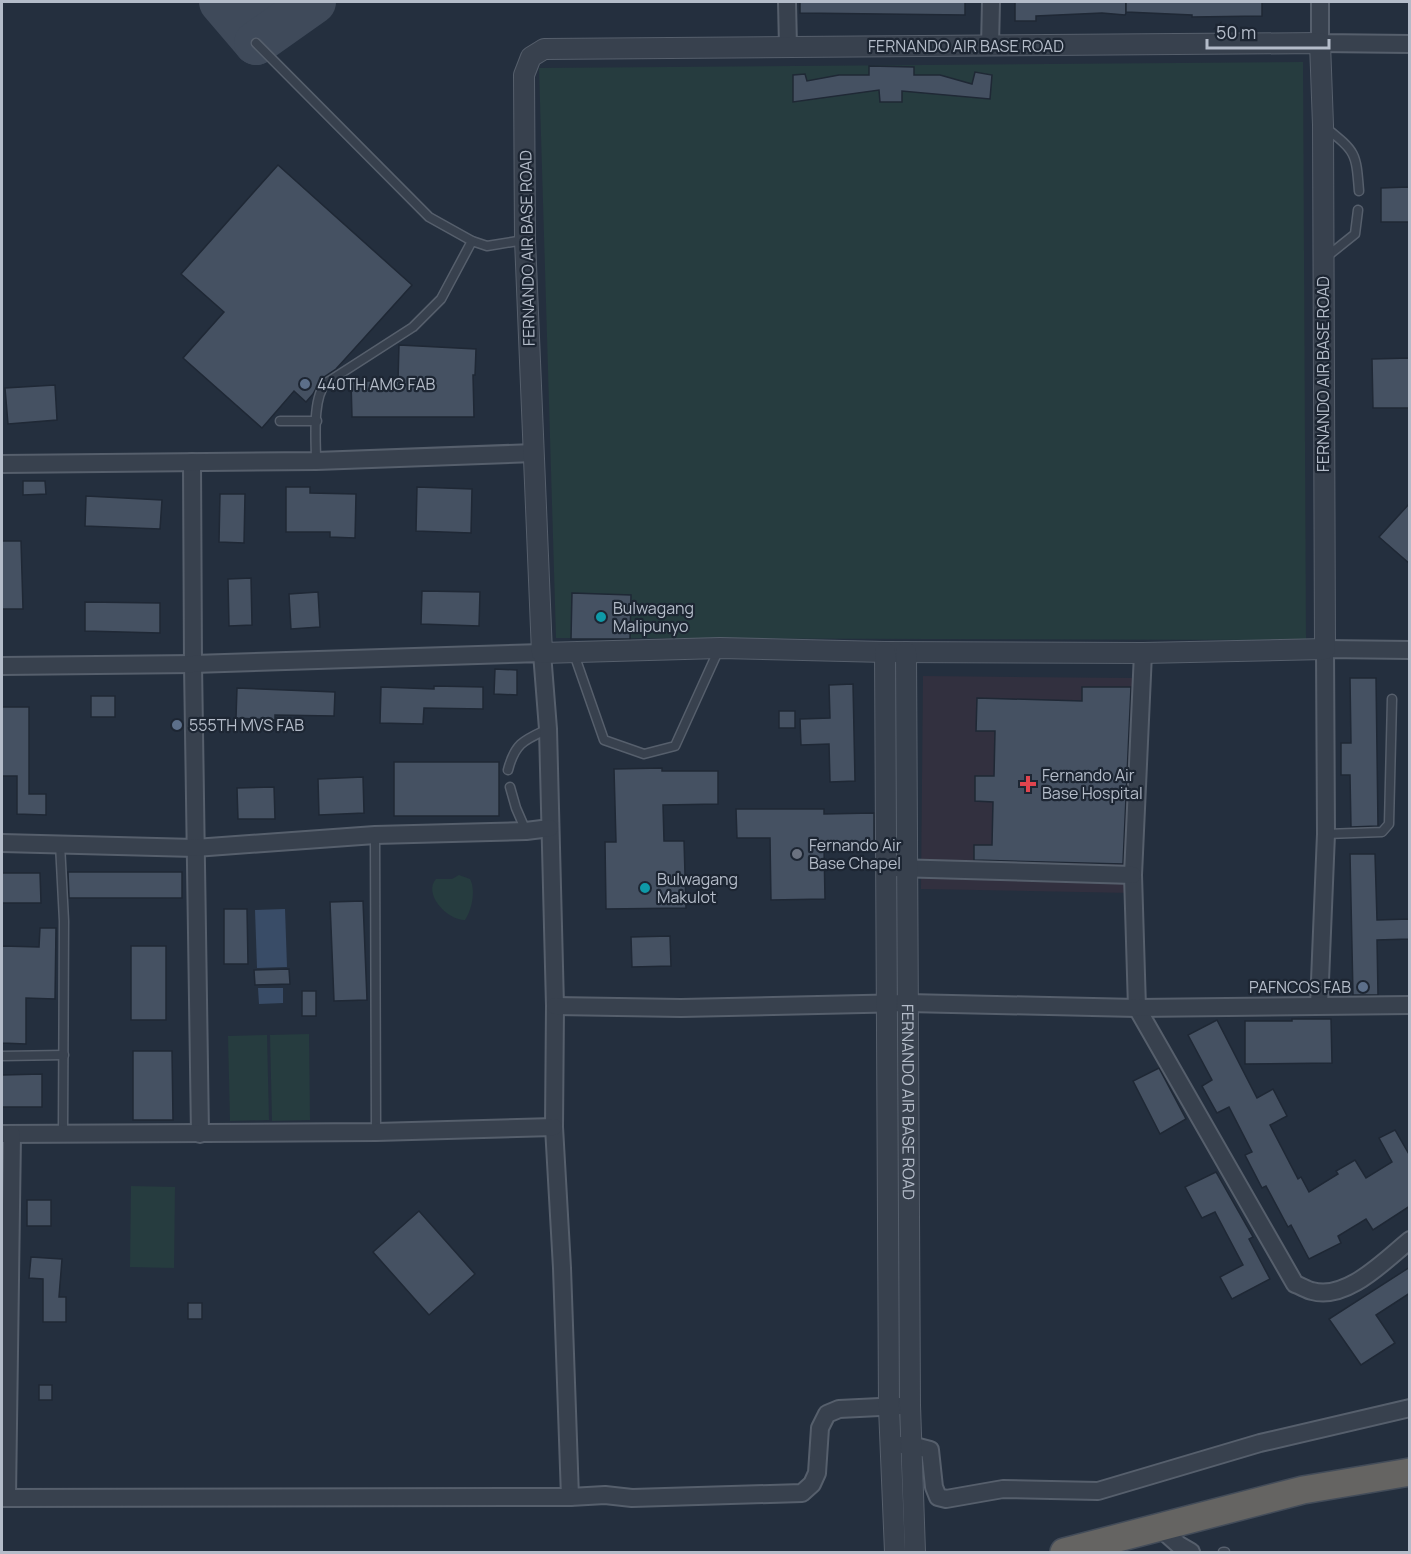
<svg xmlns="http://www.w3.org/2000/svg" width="1411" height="1554" font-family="Manrope,sans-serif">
<rect width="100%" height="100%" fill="#242f3e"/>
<path fill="#32303f" d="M 923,676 L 1135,678 L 1132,893 L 921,889 Z"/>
<g fill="#263c3f">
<path d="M 1303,62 L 1306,640 L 556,638 L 539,68 Z"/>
<path d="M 459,875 L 470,879 C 476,890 472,910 465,920 C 446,920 423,893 436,879 L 452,879 Z"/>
<path d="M 309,1034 L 310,1120 L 272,1121 L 270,1035 Z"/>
<path d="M 267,1035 L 269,1120 L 230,1121 L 228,1036 Z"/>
<path d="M 131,1186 L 175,1187 L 174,1268 L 130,1267 Z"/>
</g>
<g fill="#394c67">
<path d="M 285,909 L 287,967 L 257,968 L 255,910 Z"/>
<path d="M 258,988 L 283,988 L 283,1003 L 259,1004 Z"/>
</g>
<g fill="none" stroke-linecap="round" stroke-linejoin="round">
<g stroke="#3f4a5a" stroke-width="44">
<path d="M 221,2 L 256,43 L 272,2"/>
<path d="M 256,43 L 314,2"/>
</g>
</g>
<g fill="#455162" stroke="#1f2835" stroke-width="1.5">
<path d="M 800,2 L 965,2 L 965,15 L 800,13 Z"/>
<path d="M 1015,2 L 1126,2 L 1126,13 L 1125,15 L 1102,13 L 1036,16 L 1036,21 L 1015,21 Z"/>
<path d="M 1126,2 L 1262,2 L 1262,16 L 1192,17 L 1192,15 L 1126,12 Z"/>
<path d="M 869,66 L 914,67 L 914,75 L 940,75 L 972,84 L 975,72 L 992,75 L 990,99 L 902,91 L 902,102 L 880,102 L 879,90 L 793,102 L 793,75 L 805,74 L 807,81 L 839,75 L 869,75 Z"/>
<path d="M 278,165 L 412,285 L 336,369 L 321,379 L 313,394 L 306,402 L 294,391 L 262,428 L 183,358 L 224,312 L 181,274 Z"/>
<path d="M 1409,187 L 1410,222 L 1381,222 L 1381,188 Z"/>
<path d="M 399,345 L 476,349 L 475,375 L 473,375 L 474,417 L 352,417 L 351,381 L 398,381 Z"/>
<path d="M 1410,358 L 1410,408 L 1373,408 L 1372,359 Z"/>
<path d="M 55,385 L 57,420 L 8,424 L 5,388 Z"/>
<path d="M 23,481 L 45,481 L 46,494 L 23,495 Z"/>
<path d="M 286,487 L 310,487 L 310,493 L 356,494 L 355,538 L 330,537 L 330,532 L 286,532 Z"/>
<path d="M 417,487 L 472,489 L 471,533 L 416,531 Z"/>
<path d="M 220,494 L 245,494 L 244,543 L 219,542 Z"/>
<path d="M 86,496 L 162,500 L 160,529 L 85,526 Z"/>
<path d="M 1410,503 L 1410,564 L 1379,537 Z"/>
<path d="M 2,541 L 21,541 L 23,609 L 2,609 Z"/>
<path d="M 251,578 L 252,625 L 229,626 L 228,579 Z"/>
<path d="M 422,591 L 480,592 L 479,626 L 421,624 Z"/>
<path d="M 318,592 L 320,627 L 291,629 L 289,594 Z"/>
<path d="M 572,593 L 631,595 L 630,639 L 571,639 Z"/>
<path d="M 85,602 L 160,603 L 160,633 L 85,631 Z"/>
<path d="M 495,669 L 517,670 L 517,695 L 494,694 Z"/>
<path d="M 1350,678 L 1376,678 L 1378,826 L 1351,827 L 1350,775 L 1341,775 L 1341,743 L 1351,743 Z"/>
<path d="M 853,684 L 855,781 L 830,782 L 829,744 L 801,745 L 800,719 L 830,718 L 829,685 Z"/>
<path d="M 434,686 L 483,687 L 483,709 L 424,708 L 423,724 L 380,723 L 381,687 L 434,689 Z"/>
<path d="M 1082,687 L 1131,687 L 1123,864 L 974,860 L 974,845 L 992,845 L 993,802 L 975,801 L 975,776 L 994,776 L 995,731 L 976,731 L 977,698 L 1082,701 Z"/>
<path d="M 237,688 L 335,692 L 334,716 L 275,715 L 275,720 L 236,718 Z"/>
<rect x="91" y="696" width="24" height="21"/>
<path d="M 2,707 L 29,707 L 29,794 L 46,794 L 46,815 L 17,814 L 17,776 L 2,776 Z"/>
<rect x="779" y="711" width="16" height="17"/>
<rect x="394" y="762" width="105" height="54"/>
<path d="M 662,768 L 662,771 L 718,771 L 718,804 L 663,805 L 664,841 L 684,841 L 686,908 L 606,909 L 605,842 L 616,842 L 614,769 Z"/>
<path d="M 363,777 L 364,813 L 319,815 L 318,779 Z"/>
<path d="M 274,787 L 275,819 L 238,819 L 237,788 Z"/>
<path d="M 736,809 L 824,809 L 824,814 L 874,813 L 874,846 L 824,848 L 825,899 L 771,900 L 770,838 L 737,838 Z"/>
<path d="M 1350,854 L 1375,854 L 1377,920 L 1410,919 L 1410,939 L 1377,940 L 1378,995 L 1353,995 Z"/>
<path d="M 68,872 L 182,872 L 182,898 L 69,898 Z"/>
<path d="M 2,873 L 40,873 L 41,903 L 2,903 Z"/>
<path d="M 363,901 L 367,1000 L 334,1001 L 330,902 Z"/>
<path d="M 224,909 L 247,909 L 248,964 L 224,964 Z"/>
<path d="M 40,928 L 56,928 L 55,999 L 26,998 L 26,1044 L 2,1043 L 2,946 L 39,947 Z"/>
<path d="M 670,936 L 671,966 L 632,967 L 631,937 Z"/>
<rect x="131" y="946" width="35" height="74"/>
<path d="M 289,969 L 290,984 L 255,985 L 254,970 Z"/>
<rect x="302" y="991" width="14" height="25"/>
<path d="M 1292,1019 L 1331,1019 L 1332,1063 L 1245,1064 L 1245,1021 L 1292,1021 Z"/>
<path d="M 1217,1020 L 1257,1098 L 1273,1089 L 1287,1116 L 1270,1125 L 1298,1179 L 1301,1177 L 1309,1192 L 1338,1174 L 1336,1171 L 1355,1160 L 1366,1178 L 1392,1162 L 1379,1138 L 1395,1130 L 1410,1156 L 1410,1206 L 1373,1230 L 1366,1219 L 1338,1236 L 1341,1243 L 1309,1259 L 1291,1225 L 1288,1227 L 1266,1186 L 1262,1188 L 1245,1155 L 1252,1152 L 1229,1107 L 1217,1113 L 1202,1086 L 1212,1080 L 1188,1035 Z"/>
<path d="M 133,1051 L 172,1051 L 173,1120 L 133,1120 Z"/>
<path d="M 1159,1068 L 1186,1119 L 1160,1134 L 1133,1081 Z"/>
<path d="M 42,1074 L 42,1107 L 2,1107 L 2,1075 Z"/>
<path d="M 1216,1172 L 1253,1237 L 1249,1239 L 1270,1279 L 1232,1299 L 1220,1277 L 1243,1265 L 1215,1212 L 1202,1218 L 1185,1187 Z"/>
<rect x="27" y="1200" width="24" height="26"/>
<path d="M 419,1211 L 475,1274 L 429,1315 L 373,1252 Z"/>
<path d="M 31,1257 L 62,1259 L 59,1297 L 66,1297 L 66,1322 L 43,1322 L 43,1279 L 29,1278 Z"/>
<path d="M 1410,1267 L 1410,1293 L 1376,1315 L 1395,1343 L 1361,1365 L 1329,1319 Z"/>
<rect x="188" y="1303" width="14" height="16"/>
<rect x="39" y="1385" width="13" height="15"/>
</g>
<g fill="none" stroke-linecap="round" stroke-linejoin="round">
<g stroke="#565f6c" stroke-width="11">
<g id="service">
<path d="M 256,43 L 429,217 L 472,241 L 487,246 L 524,240"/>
<path d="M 1325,127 C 1356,152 1356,152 1359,191"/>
<path d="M 1325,258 L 1355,234 L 1358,210"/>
<path d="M 280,421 L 317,421"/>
<path d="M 316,461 C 316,440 312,398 326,383 L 413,327 L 441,299 L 472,241"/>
<path d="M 574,654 L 604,740 L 644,754 L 675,746 L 719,649"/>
<path d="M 508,770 C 515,743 524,740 548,729"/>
<path d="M 510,787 L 516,808 L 526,831"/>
<path d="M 1326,834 L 1382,832 L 1389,824 L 1392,699"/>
<path d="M 375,835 L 376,1132"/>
<path d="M 60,844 L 64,921 L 63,1133"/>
<path d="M 2,1056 L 64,1055"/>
<path d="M 1223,1552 L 1225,1552"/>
</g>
</g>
<g stroke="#565f6c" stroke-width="20">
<g id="minor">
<path d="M 787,2 L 788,47"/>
<path d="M 1320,2 L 1320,43 L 1410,44"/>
<path d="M 990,46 L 991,2"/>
<path d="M 192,462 L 193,664 L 200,1134"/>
<path d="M 2,464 L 316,461 L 534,453"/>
<path d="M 1143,653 L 1133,875 L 1137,1008 L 1295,1284 C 1301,1286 1307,1290 1312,1291 C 1347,1301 1385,1260 1410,1240"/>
<path d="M 2,666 L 193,664 L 542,653 L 548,729 L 555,1006 L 554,1127 L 562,1268 L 570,1497"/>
<path d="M 2,843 L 195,848 L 375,835 L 526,831 L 550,828"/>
<path d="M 895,868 L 1133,875"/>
<path d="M 1319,1005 L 1326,834 L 1325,649 L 1410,650"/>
<path d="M 555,1006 L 681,1008 L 908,1003 L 1137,1008 L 1410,1005"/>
<path d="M 2,1134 L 376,1132 L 554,1127"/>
<path d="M 891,1445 L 911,1445 L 930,1450 L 934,1487 L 938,1497 L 946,1499 L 1003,1489 L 1098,1491 L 1260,1443 L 1410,1408"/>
<path d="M 7,1497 L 12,1134"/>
<path d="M 2,1498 L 570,1497 L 605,1495 L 632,1498 L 802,1493 L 812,1484 L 817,1473 L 820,1428 L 827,1414 L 839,1409 L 900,1406"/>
<path d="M 1160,1528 L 1179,1545 L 1191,1552"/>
</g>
</g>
<g stroke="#565f6c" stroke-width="22">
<g id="tertiary">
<path d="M 1320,43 L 1323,125 L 1325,649 L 1143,653 L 885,652 L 720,648 L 542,653 L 525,240 L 524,75 L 531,57 L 544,49 Z"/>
<path d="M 885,652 L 889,1408 L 895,1552"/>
<path id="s1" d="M 906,652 L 910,1405 L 915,1552"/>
</g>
</g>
<g stroke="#434c59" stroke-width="30">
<path id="trunk" d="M 1064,1552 L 1303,1490 L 1410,1472"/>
</g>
<use href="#service" stroke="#38414e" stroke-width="8"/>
<use href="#minor" stroke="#38414e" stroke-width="16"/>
<use href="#tertiary" stroke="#38414e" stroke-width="20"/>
<use href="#trunk" stroke="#656462" stroke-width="27"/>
</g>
<g fill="#5c6f8a" stroke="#1d2633" stroke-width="2">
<circle cx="305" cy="384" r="6"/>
<circle cx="177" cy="725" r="6"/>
<circle cx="1363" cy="987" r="6"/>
</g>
<g fill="#0f9aa8" stroke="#1d2633" stroke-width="2">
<circle cx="601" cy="617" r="6"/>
<circle cx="645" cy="888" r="6"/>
</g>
<path fill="#e0444e" stroke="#1d2633" stroke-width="2" d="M1025 775h6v6h6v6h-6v6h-6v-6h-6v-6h6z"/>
<circle fill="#6b7280" stroke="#1d2633" stroke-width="2" cx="797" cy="854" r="6"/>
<g text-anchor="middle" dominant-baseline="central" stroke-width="4.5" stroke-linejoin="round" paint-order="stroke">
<g font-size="16" fill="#b4bcc9" stroke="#1d2633">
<text x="966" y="46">FERNANDO AIR BASE ROAD</text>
<text transform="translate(527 248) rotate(-91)">FERNANDO AIR BASE ROAD</text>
<text transform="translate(1323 374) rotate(-90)">FERNANDO AIR BASE ROAD</text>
<text stroke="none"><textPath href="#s1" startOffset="450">FERNANDO AIR BASE ROAD</textPath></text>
</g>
<g font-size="16" fill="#b4bcc9" stroke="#1d2633" text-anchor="start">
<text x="317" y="384">440TH AMG FAB</text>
<text x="613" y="608">Bulwagang<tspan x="613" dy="18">Malipunyo</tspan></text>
<text x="189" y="725">555TH MVS FAB</text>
<text x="1042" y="775">Fernando Air<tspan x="1042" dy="18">Base Hospital</tspan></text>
<text x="809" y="845">Fernando Air<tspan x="809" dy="18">Base Chapel</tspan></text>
<text x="657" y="879">Bulwagang<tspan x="657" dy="18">Makulot</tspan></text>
<text x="1351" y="987" text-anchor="end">PAFNCOS FAB</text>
</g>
</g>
<rect width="1411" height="1554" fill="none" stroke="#b4bcc9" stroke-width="6"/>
<path d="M1207 39v9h122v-9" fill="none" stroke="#b4bcc9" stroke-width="3"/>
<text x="1216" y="39" font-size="18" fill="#b4bcc9" stroke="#1d2633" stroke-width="4.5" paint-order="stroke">50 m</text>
</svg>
